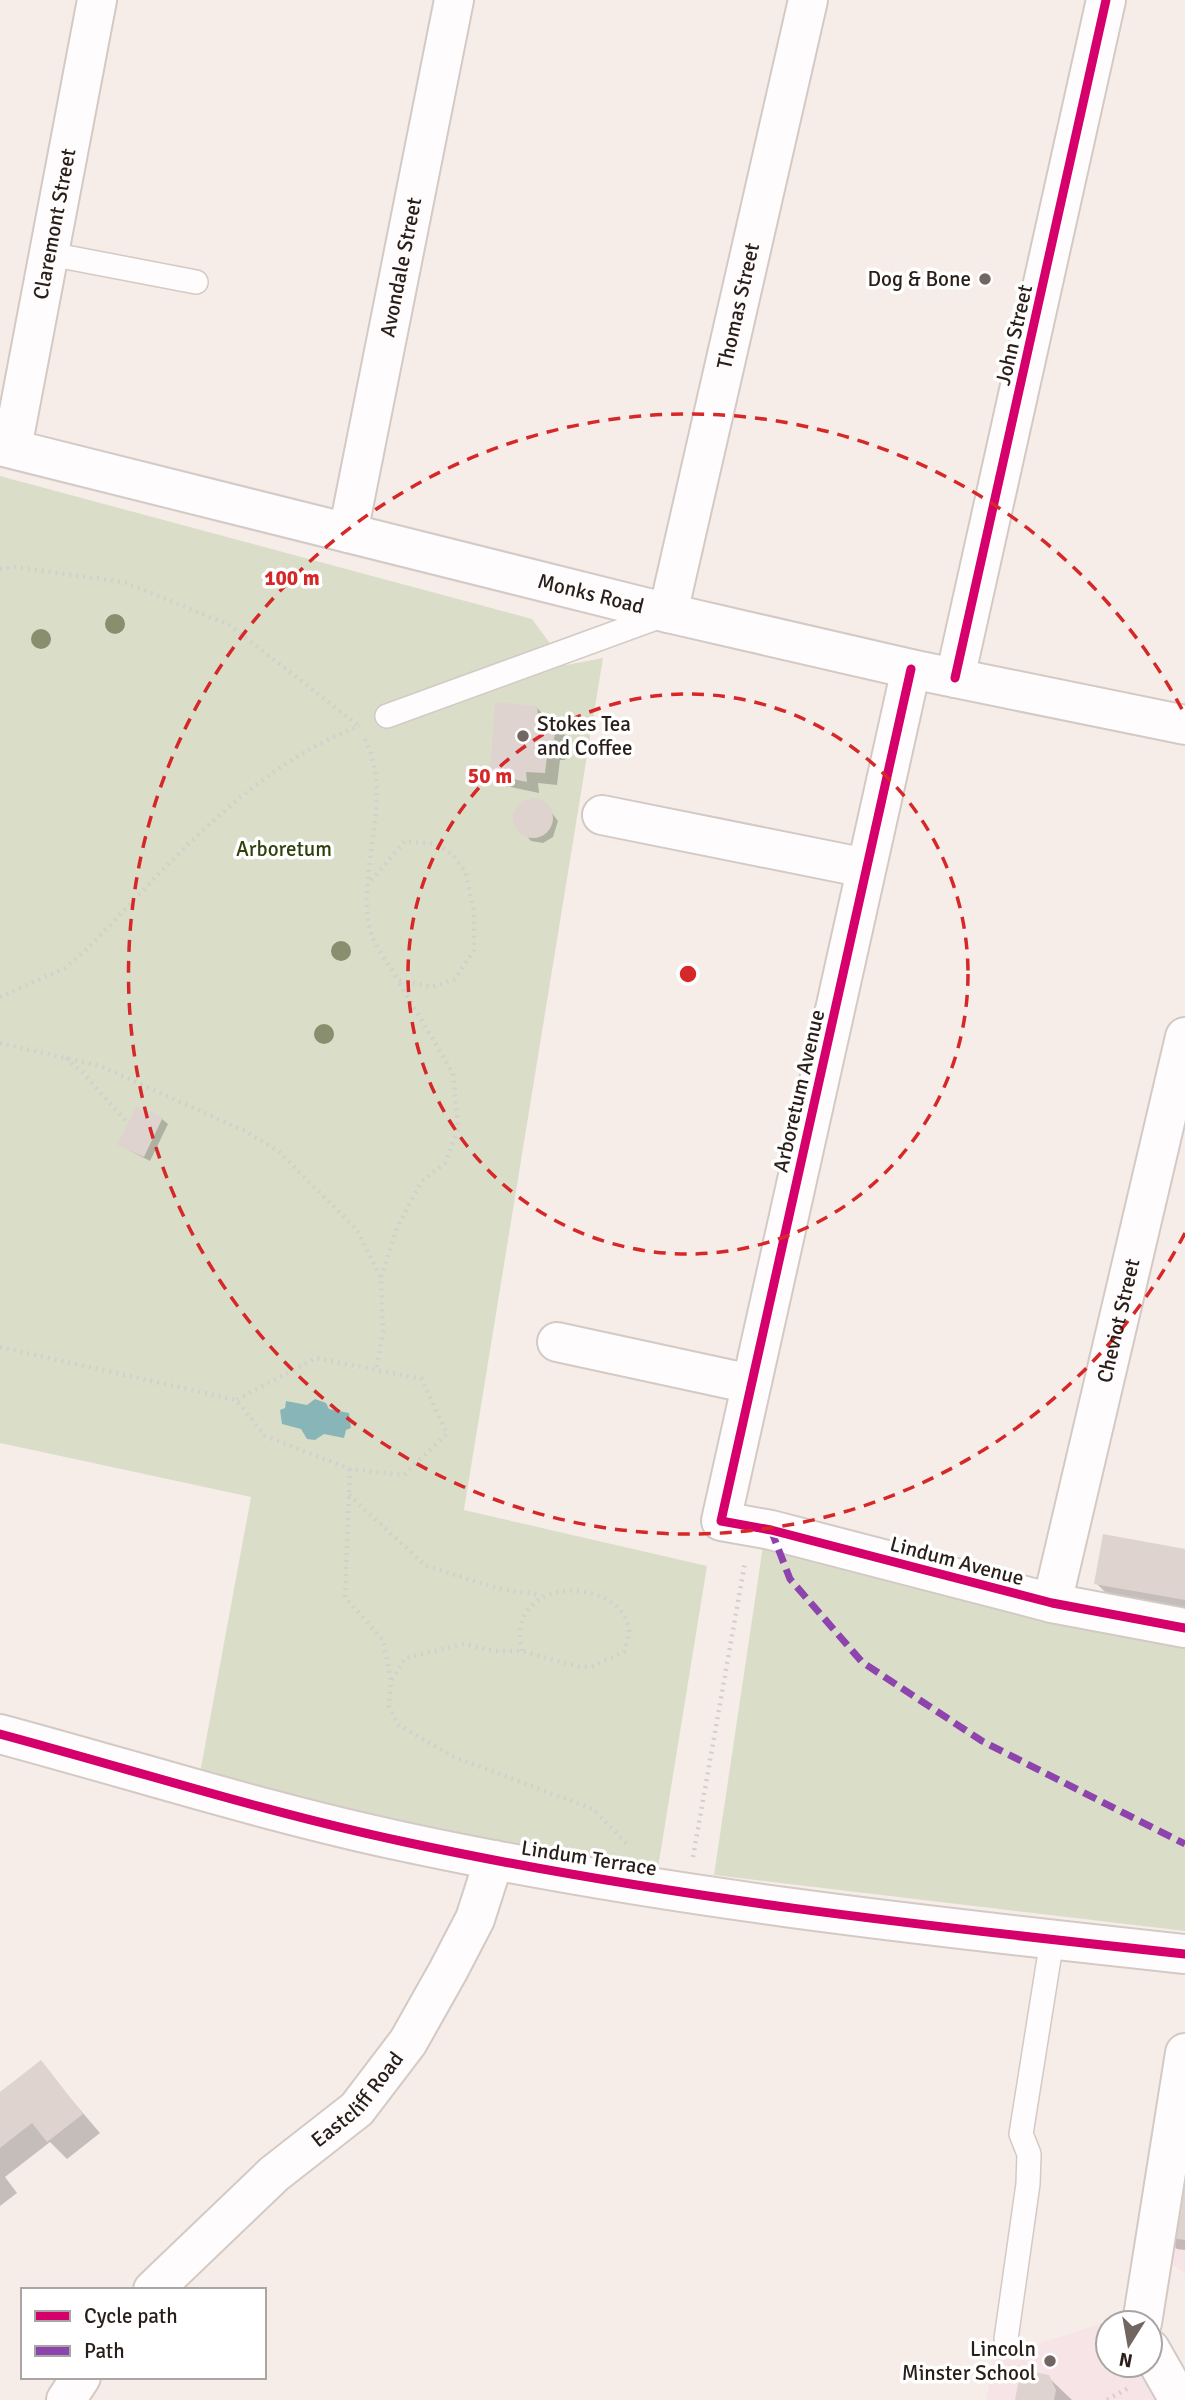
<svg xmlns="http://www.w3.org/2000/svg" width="1185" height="2400" font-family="Signika,sans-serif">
<rect width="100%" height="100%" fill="#f7ede8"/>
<g fill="#f7e4e6">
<path d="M 1185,2113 L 1185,2274 L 1161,2255 Z"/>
<path d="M 1115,2319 L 1122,2323 L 1108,2323 L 1108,2365 L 1150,2365 L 1179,2400 L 986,2400 L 994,2358 Z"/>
</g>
<g fill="#dadec9">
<path d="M 0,476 L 532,619 L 566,665 L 603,658 L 464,1510 L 707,1566 L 657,1874 L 497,1843 L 200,1773 L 251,1497 L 0,1443 Z"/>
<path d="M 763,1546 L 1185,1633 L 1185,1931 L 714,1875 Z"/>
</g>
<path fill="#88b6b8" d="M 315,1399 L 326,1403 L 329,1409 L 349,1413 L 351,1428 L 346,1430 L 344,1438 L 324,1434 L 315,1440 L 307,1439 L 301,1429 L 282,1424 L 280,1410 L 285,1408 L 286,1401 L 307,1405 Z"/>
<g fill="#0003">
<path d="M 536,707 L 549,720 L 550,725 L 555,726 L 568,738 L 565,760 L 560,760 L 557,785 L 538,783 L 539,793 L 505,786 L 492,773 Z"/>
<path d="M 528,801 L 545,804 L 558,821 L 553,837 L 543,843 L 531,841 L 516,824 L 516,812 Z"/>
<path d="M 162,1119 L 168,1124 L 150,1161 L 119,1145 Z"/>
<path d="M 1185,1551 L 1185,1609 L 1109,1596 L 1096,1583 Z"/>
<path d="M 40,2063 L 100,2133 L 67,2159 L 50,2142 L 5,2177 L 17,2193 L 0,2206 L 0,2094 Z"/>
<path d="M 1185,2182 L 1185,2250 L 1177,2249 L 1165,2236 Z"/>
<path d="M 1048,2377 L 1072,2400 L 1017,2400 Z"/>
</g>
<g fill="#ded3cf">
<path d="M 495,702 L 537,706 L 539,723 L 556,724 L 553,749 L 548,748 L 545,773 L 526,772 L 527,782 L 490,774 Z"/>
<circle cx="533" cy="818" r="20"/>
<path d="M 136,1107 L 163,1117 L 144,1157 L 117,1145 Z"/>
<path d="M 1103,1534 L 1185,1549 L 1185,1600 L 1094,1584 Z"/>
<path d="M 41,2060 L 83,2114 L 47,2142 L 32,2123 L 0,2148 L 0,2092 Z"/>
<path d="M 1174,2178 L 1185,2180 L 1185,2240 L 1163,2237 Z"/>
<path d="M 1030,2371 L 1049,2375 L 1056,2390 L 1054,2400 L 1015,2400 L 1018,2384 Z"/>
</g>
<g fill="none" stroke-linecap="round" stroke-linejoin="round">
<g stroke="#d3c9c5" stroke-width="26">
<g id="service">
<path d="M 50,254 L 196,282"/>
<path d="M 387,716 L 667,614"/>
<path d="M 1006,2339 L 1028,2184 L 1029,2154 L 1021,2134 L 1052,1940"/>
</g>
</g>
<g stroke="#d3c9c5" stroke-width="42">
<g id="minor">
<path id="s1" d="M 12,448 L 97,0"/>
<path id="s2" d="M 348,533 L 454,0"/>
<path id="s3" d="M 668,613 L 808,0"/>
<path d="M 911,669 L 721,1521 L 771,1530 L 1052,1603 L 1185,1628"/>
<path d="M 955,678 L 1106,0"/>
<path d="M 602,815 L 866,868"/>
<path d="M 557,1342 L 751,1384"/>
<path id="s4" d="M 1052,1603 L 1185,1037"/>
<path d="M 0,1734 C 134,1770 268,1813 405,1842 C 661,1897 924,1926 1185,1954"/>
<path id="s5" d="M 153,2290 L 274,2174 L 357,2109 L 408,2042 L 448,1971 L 475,1919 L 494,1860"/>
<path d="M 1142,2323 L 1185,2053"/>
<path d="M 1150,2349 L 1179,2400"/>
<path d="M 66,2400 L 81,2377"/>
</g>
</g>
<g stroke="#d3c9c5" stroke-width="42">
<g id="secondary">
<path id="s6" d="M 0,446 L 668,613 L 911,669 L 1185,725"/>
</g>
</g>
<g stroke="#d3cfcd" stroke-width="4.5" stroke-dasharray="2 5" stroke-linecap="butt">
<path d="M 0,569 L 14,567 L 124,582 L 229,625 L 358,725"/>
<path d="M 365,739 C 396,804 354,870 371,933 C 376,948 390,966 398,980 L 432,987 L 455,979 L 474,950 L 474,911 L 465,871 L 452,854 L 437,844 L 405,841 L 368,884"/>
<path d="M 0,997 L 65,968 L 87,949 C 167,867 249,767 360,726"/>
<path d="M 0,1043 L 100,1066 L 245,1131 L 277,1150 L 357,1230 L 381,1278 L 383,1332 L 376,1370"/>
<path d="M 66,1058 L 81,1071 L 128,1123"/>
<path d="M 381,1277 L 397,1228 L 421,1182 L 445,1163 L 458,1129 L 453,1073 L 398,981"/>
<path d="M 0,1347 L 236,1400 L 265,1436 L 350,1469 L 404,1475 L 447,1434 L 422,1379 L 316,1358 L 236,1400"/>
<path d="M 350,1469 L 345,1597 L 383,1640 L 391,1681 L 389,1706 L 398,1725 L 454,1757 L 593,1809 L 627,1844"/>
<path d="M 349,1495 L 426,1566 L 500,1589 L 542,1595"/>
<path d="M 392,1680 L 405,1658 L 464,1644 L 493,1651 L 522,1651 L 580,1667 L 593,1666 L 624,1652 C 625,1646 629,1637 629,1631 C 625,1583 528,1572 520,1630 C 519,1636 521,1645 522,1651"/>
<path d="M 693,1857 L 745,1562"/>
<path d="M 1107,2400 L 1130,2387"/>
</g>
<use href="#service" stroke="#fefcfc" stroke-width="23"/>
<use href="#minor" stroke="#fefcfc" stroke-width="38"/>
<use href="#secondary" stroke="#fefcfc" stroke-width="38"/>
<path stroke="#8e44ad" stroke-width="7" stroke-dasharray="14 7" stroke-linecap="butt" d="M 771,1530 L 790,1579 L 862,1662 L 982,1741 L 1185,1844"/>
<g stroke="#fff" stroke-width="13">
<g id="cycleway">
<path d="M 911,669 L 721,1521 L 771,1530 L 1052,1603 L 1185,1628"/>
<path d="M 955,678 L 1106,0"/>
<path d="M 0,1734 C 134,1770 268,1813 405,1842 C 661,1897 924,1926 1185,1954"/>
</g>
</g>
<use href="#cycleway" stroke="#d6006c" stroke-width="9"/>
</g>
<g fill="#888e6e">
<circle cx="115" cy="624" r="10"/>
<circle cx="41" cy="639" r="10"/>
<circle cx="341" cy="951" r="10"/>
<circle cx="324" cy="1034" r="10"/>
</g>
<g fill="none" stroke="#d62828" stroke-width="3.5" stroke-dasharray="12 9">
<circle cx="688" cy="974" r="280"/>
<path d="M1185 1233A560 560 0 1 1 1185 715"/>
</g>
<g fill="#716661" stroke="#fff" stroke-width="2.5">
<circle cx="985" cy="279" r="7"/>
<circle cx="523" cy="736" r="7"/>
<circle cx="1050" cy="2361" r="7"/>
</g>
<g text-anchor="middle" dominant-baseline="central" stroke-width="7" stroke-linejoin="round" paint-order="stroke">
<g font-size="21" fill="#291e19" stroke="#fff">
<text stroke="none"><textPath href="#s1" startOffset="228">Claremont Street</textPath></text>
<text stroke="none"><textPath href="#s2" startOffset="271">Avondale Street</textPath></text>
<text stroke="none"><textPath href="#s3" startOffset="315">Thomas Street</textPath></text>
<text transform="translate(1014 335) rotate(-77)">John Street</text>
<text stroke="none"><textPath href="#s6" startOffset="609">Monks Road</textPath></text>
<text transform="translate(799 1091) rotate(-77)">Arboretum Avenue</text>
<text stroke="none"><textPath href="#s4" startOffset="290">Cheviot Street</textPath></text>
<text transform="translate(957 1561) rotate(15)">Lindum Avenue</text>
<text transform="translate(589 1858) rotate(9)">Lindum Terrace</text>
<text stroke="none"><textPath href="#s5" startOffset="280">Eastcliff Road</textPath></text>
</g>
<g font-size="21" fill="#291e19" stroke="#fff" text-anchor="end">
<text x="971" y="279">Dog &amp; Bone</text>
<text x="537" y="724" text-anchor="start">Stokes Tea<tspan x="537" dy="24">and Coffee</tspan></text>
<text x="1036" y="2349">Lincoln<tspan x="1036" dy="24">Minster School</tspan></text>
</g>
<g font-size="21" fill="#2e410b" stroke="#fff">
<text x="284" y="849">Arboretum</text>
</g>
</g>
<circle cx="688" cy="974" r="10" fill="#d62828" stroke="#fff" stroke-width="3.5"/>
<g font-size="21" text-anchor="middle" font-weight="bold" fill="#d62828" stroke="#fff" stroke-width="7" stroke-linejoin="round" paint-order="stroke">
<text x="292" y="585">100 m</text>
<text x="490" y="783">50 m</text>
</g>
<rect x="21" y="2288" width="245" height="91" fill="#ffffff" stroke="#a9a5a3" stroke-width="2"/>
<rect x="35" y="2311" width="35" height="10" fill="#d6006c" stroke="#a9a5a3" stroke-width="2"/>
<text x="84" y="2323" font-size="21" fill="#291e19">Cycle path</text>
<rect x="35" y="2346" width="35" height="10" fill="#8e44ad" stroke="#a9a5a3" stroke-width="2"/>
<text x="84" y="2358" font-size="21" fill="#291e19">Path</text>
<g transform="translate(1129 2344) rotate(191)"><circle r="33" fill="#ffffff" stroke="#a9a5a3" stroke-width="2"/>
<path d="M0-5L12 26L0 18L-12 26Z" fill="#716661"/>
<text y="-10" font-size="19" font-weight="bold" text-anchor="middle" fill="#291e19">N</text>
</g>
</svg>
